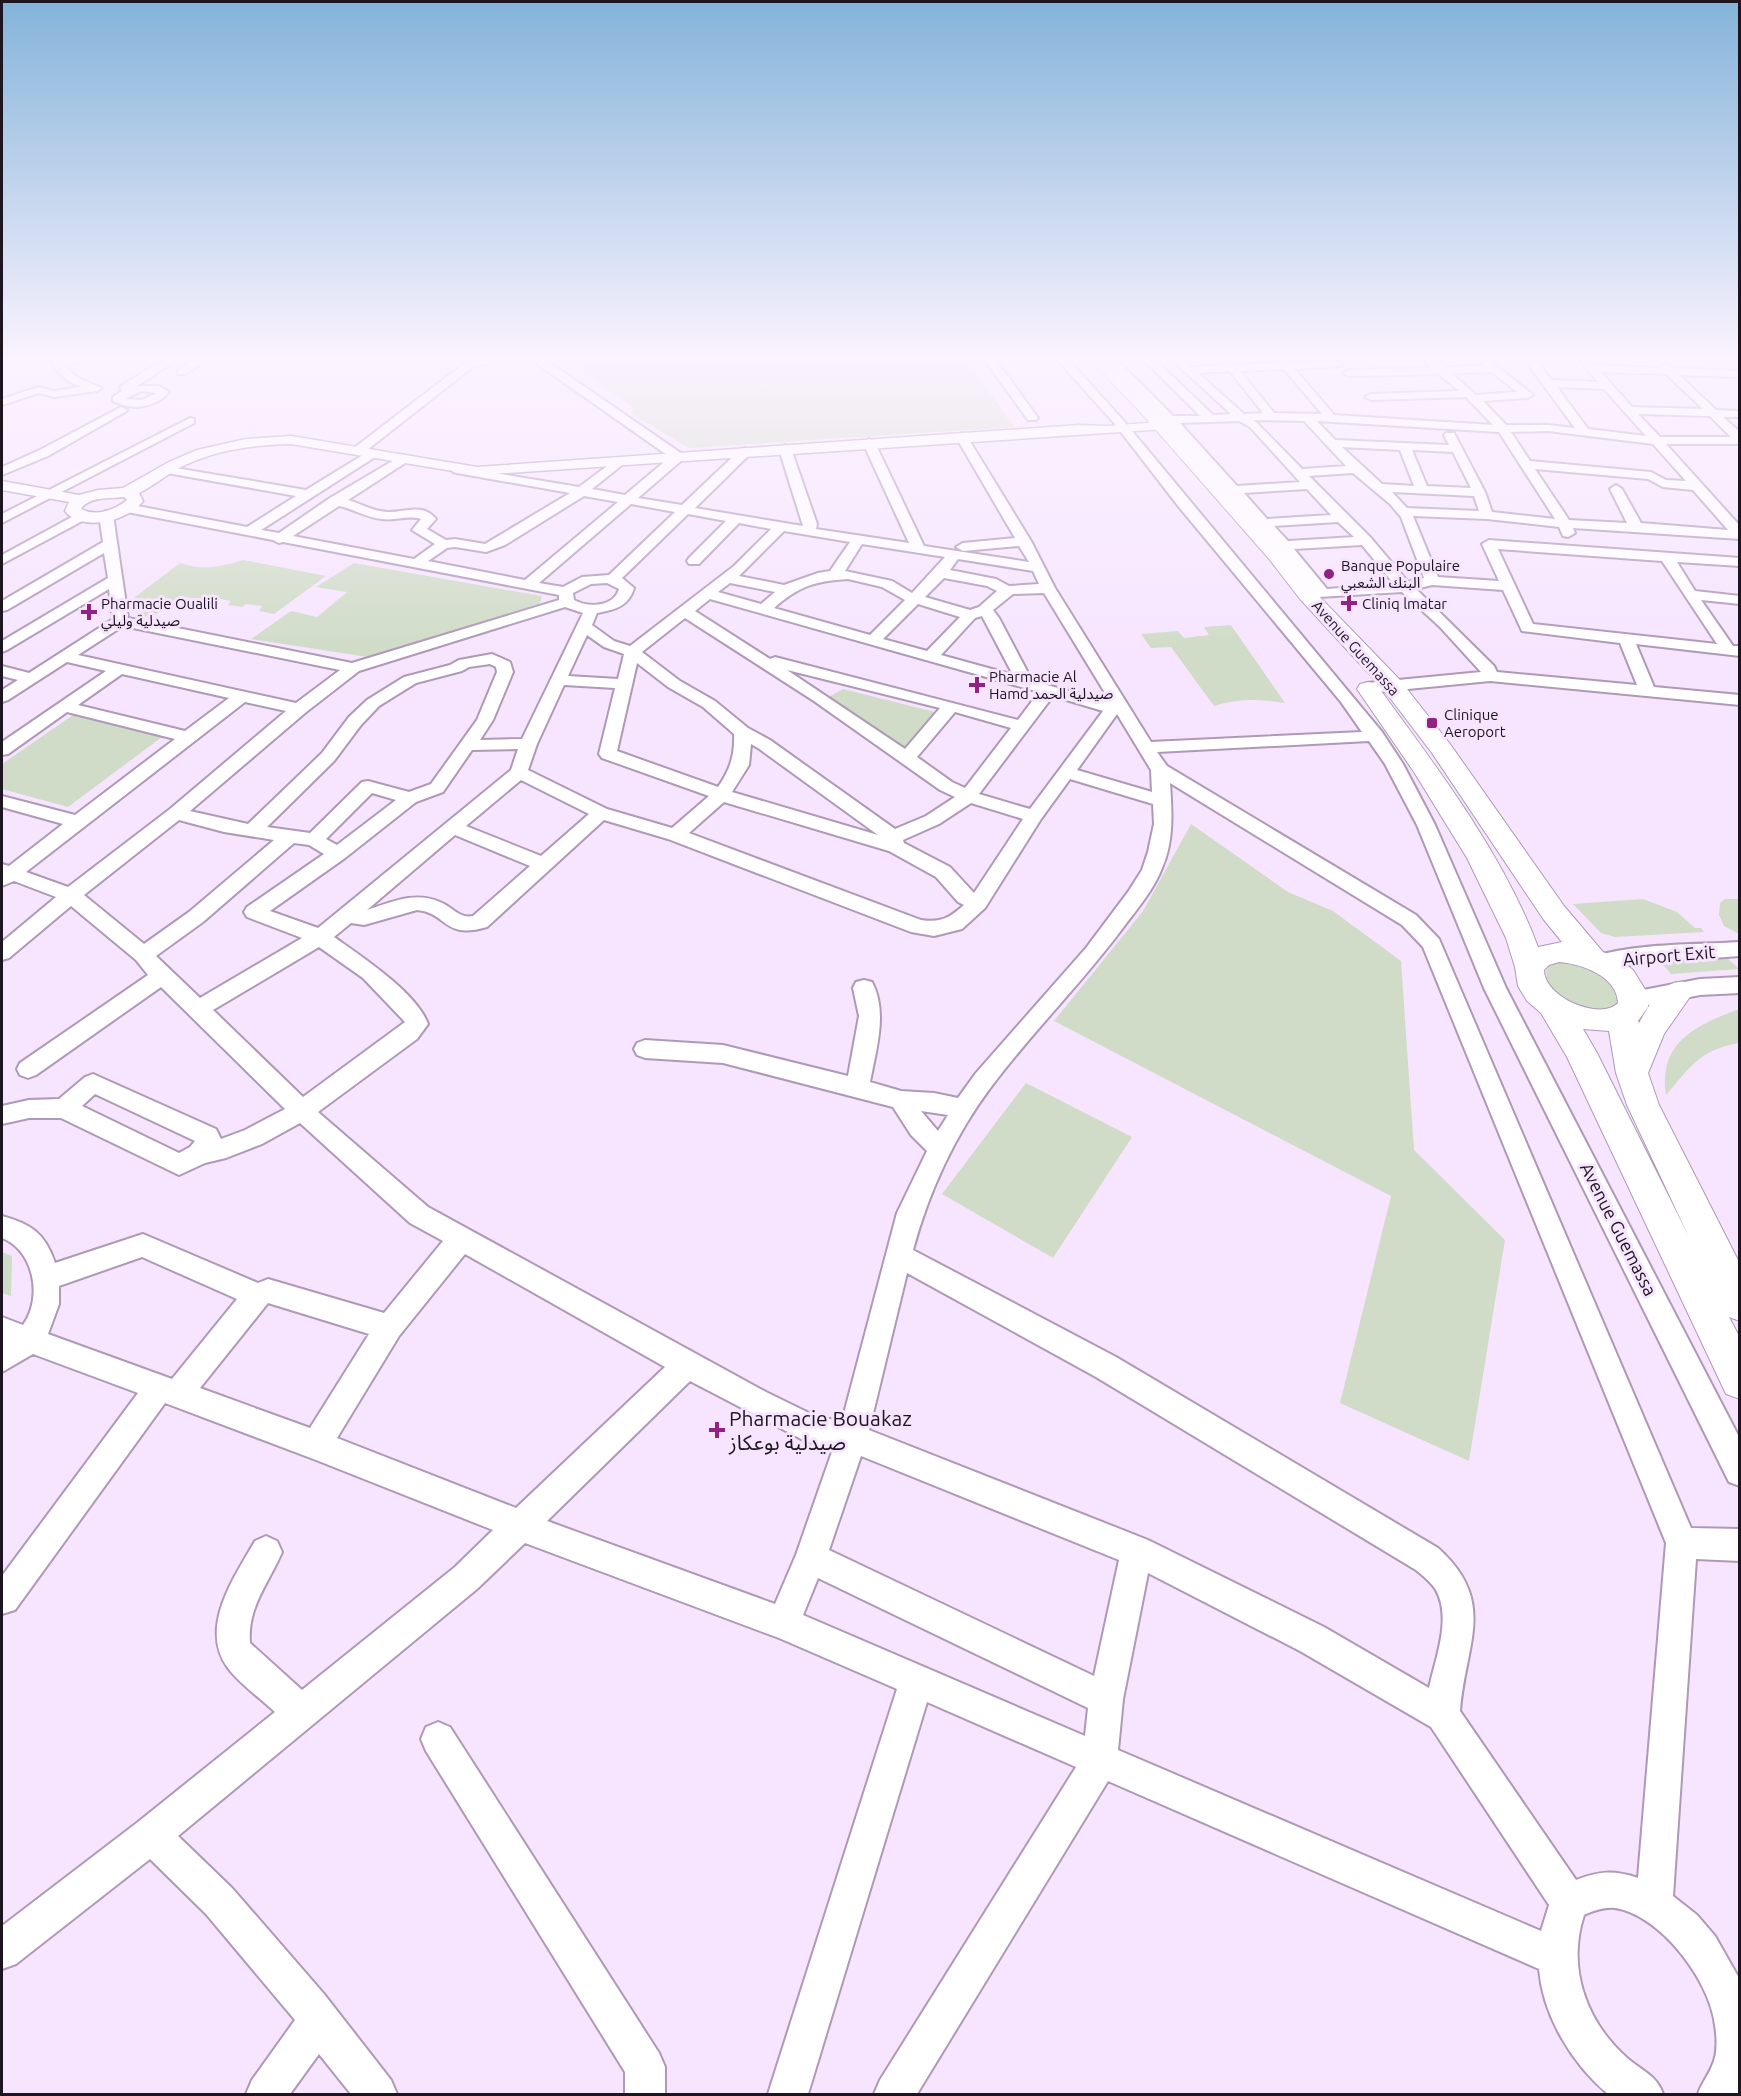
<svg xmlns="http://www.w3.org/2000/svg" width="1741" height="2096" font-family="Ubuntu,'Noto Sans Arabic',sans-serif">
<rect width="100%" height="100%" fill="#f7e5ff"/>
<g fill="#d0dcc7">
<path d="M 546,356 L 964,356 L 1014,427 L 689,448 L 630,413 L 634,408 L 576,366 L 565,368 Z"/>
<path d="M 243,560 L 326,576 L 274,614 L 259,611 L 262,606 L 246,604 L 242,607 L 228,605 L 231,601 L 211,597 L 204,601 L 182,596 L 153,616 L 136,617 L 135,597 L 180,563 C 204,571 220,567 243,560 Z"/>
<path d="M 354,563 L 542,596 L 539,606 L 368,657 L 251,639 L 291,611 L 317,617 L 347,592 L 316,587 Z"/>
<path d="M 1231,625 L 1285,703 C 1259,699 1239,698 1214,706 L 1171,647 L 1151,648 L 1141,634 L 1178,631 L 1184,638 L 1209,635 L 1204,627 Z"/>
<path d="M 843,689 L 935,712 L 904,752 L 827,698 Z"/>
<path d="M 73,715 L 162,737 L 68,807 L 2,789 L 2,764 Z"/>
<path d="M 1191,824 L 1288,892 L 1333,911 L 1401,961 L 1414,1150 L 1505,1240 L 1469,1461 L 1340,1403 L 1391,1196 L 1054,1021 L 1143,911 Z"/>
<path d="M 1643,899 L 1677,912 L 1695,928 L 1701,928 L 1704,932 L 1615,937 L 1601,933 L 1573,904 Z"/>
<path d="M 1725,899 L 1739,899 L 1739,934 L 1724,926 L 1719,915 L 1720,903 Z"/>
<path d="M 1724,955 L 1739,969 L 1671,974 L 1659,960 Z"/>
<path d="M 1569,961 L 1608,977 L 1619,999 C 1607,1027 1567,1000 1550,992 C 1543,970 1544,962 1569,961 Z"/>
<path d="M 1736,1010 L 1739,1010 L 1739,1043 C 1700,1050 1691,1066 1666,1095 C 1658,1043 1695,1026 1736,1010 Z"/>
<path d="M 1026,1083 L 1132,1137 L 1053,1258 L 942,1194 Z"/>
<path d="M 2,1252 L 12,1256 L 11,1296 L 2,1293 Z"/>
</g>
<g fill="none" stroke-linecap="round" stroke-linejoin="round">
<g stroke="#ae99b7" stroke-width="4">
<g id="minor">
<path d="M 49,356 L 59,356 L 62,361 L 76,356 L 92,356 L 65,367 L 78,378 L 102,388 L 97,391 L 54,397 L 39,393 L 2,405 L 2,399 L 39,387 L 54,391 L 81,387 C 65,381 56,372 49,356 Z"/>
<path d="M 170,356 L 183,356 L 137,386 L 159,386 L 169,392 C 156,408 131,411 113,401 L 113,397 L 122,391 L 120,388 L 121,386 ZM 141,391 L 157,393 L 142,400 L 125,399 Z"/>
<path d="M 199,356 L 212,356 L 186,374 L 178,374 L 178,370 Z"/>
<path d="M 474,356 L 540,356 L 682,454 L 682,460 L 638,498 L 682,505 L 741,449 L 745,448 L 751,452 L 749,455 L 695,508 L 803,526 L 779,449 L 785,445 L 791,449 L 817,524 L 816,529 L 909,543 L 863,443 L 869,439 L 875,443 L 924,546 L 1029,562 L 1019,546 L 963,551 L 956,547 L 963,543 L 1015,538 L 956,437 L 962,433 L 966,435 L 1031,541 L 1055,588 L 1151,742 L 1362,732 L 1341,702 L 1179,507 L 1114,423 L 1054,356 L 1065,356 L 1122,419 L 1382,732 L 1403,764 L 1435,825 L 1506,988 L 1740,1439 L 1740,1486 L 1729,1482 L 1484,988 L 1417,825 L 1385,764 L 1369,741 L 1157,752 L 1167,766 L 1416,915 L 1439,939 L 1691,1528 L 1740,1529 L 1740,1561 L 1696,1559 L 1673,1896 L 1697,1915 L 1715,1936 L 1740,1980 L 1740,2094 L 1698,2094 C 1701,2084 1708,2076 1712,2066 C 1718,2054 1717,2038 1715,2025 C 1710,1981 1661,1915 1615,1908 C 1604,1907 1593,1911 1584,1915 C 1567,1967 1585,2020 1626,2057 C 1640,2070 1657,2075 1663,2094 L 1608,2094 C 1572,2064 1543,2016 1539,1969 L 1108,1781 L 917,2094 L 874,2094 L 880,2080 L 1076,1767 L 927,1702 L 808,2094 L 768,2094 L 897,1689 L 779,1638 L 525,1543 L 477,1589 L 178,1836 L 232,1888 L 324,1994 L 391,2080 L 397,2094 L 351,2094 L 319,2054 L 290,2094 L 246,2094 L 252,2080 L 295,2020 L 206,1914 L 150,1859 L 16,1964 L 2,1969 L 2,1926 L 138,1822 L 275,1712 C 260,1698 240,1684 228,1668 C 198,1628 235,1576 255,1541 L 266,1536 L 277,1541 L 282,1552 C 269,1583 247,1607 250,1643 L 302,1690 L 455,1567 L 493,1530 L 316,1460 L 165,1403 L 15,1610 L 2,1614 L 2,1576 L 138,1393 L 33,1354 L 2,1372 L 2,1317 L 23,1325 C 43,1298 34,1250 2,1238 L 2,1216 C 31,1224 45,1233 55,1263 L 143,1234 L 258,1283 L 268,1279 L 384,1313 L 443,1241 L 410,1223 L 300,1123 L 262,1144 L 226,1158 L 205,1163 L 179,1175 L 61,1118 L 29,1118 L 2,1124 L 2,1106 L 29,1100 L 59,1099 L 85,1077 L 93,1074 L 216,1129 L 221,1139 L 245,1130 L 285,1109 L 161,987 L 36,1075 L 28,1078 L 20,1075 L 17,1069 L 20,1063 L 148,975 L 136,960 L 71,906 L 9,958 L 2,960 L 2,942 L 56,897 L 14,881 L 2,886 L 2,864 L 9,866 L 63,824 L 2,807 L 2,796 L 75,815 L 175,739 L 67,712 L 8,754 L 2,755 L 2,742 L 106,671 L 67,662 L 8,700 L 2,702 L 2,690 L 18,680 L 2,676 L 2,666 L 29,673 L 113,619 L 109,589 L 7,650 L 2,652 L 2,641 L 108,578 L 104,553 L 7,610 L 2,611 L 2,601 L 103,542 L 99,515 L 106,511 L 113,515 L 128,618 L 352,663 L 559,600 L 559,595 L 283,542 L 279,543 L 273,540 L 127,512 L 120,508 L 127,504 L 247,527 L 296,496 L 167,473 L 161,469 L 163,466 L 306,490 L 371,450 L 375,451 L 375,457 L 261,530 L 279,533 L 330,498 L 401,456 L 407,460 L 405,463 L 348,500 C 359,503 369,509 380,511 C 399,516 421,500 436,519 L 427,529 L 446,540 L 455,539 L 485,544 L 570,493 L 457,473 L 453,472 L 451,469 L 453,466 L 579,487 L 618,458 L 624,462 L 622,465 L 592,489 L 625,495 L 670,457 L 533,361 L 498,360 L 474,366 L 362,454 L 354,454 L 354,448 ZM 584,496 L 618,502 L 525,580 L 428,561 L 447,548 L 455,547 L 486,552 L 505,545 ZM 631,504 L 675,512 L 609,575 L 582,577 L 563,587 L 539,583 ZM 339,506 C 354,509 367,518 382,519 C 396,521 407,515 421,519 L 412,530 L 435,544 L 414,559 L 293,536 ZM 688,514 L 726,521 L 689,558 L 687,561 L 689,564 L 699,564 L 739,523 L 771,529 L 734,566 L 630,646 L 614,641 L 592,625 L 597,613 C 615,610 629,606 634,588 L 622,578 ZM 784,531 L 850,542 L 830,571 L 818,573 L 784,585 L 739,576 ZM 862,544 L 945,557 L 912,593 L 892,581 L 845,571 ZM 958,559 L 1033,571 L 1039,584 L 1009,586 L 996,579 L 950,570 ZM 944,578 L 987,586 L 997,591 L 979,607 L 970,610 L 925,597 ZM 848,579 L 882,587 L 905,600 L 870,635 L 774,608 C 799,586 815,581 848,579 ZM 607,583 L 619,589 C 614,607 588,608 574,600 L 573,593 L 591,584 ZM 730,583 L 775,592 L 761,604 L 718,592 ZM 1044,593 L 1110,701 L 1109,702 L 1025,679 L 1027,671 L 999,618 L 993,610 L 1013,594 ZM 710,599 L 1039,692 L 1018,720 L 775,657 L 770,659 L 695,611 ZM 918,604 L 960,617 L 927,651 L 883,639 ZM 565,607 L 583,613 L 522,739 L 480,740 L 493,720 L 513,672 L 510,662 L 492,654 L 459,660 L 450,665 L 404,677 L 367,700 L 349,717 L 322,753 L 248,824 L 190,811 L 305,713 L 359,671 ZM 982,616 L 1011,671 L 1010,674 L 941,655 L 975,618 ZM 685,618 L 814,701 L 940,790 L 955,797 L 926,816 L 895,829 L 770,740 L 748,728 L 715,701 L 680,681 L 642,652 ZM 123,626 L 340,670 L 296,703 L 78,655 ZM 587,635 L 604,647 L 624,654 L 618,679 L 568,676 ZM 637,663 L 668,687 L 703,707 L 734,734 C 735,755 730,770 718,787 L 617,751 ZM 490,664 L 496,667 L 497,672 L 477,720 L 431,784 L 409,792 L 368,781 L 362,782 L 310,833 L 267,827 L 334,761 L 361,725 L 379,706 L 416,683 L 462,671 L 469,667 ZM 787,670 L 940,708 L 905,749 ZM 122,674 L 229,698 L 185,731 L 78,705 ZM 564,685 L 615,688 L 599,754 L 602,758 L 709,796 L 672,828 L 607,809 L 528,770 L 537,744 ZM 1053,696 L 1103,711 L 1030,809 L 979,794 ZM 245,702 L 286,711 L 170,809 L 68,887 L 26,872 ZM 955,712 L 1011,728 L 965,788 L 952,782 L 917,757 ZM 1117,714 L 1151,770 L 1152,792 L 1077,770 ZM 751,744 L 758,748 L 878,835 L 732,792 L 749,765 ZM 518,749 L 511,770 L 318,928 L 270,911 L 345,858 L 416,802 L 443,792 L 472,750 ZM 1070,779 L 1153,804 L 1154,824 L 1148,852 L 1142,870 L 1128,892 L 1086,948 L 976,1073 L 958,1098 L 934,1093 L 901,1091 L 870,1082 C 876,1050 888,1012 872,982 L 864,980 L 856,982 L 853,988 L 859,1016 L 848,1076 L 723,1045 L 645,1040 L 637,1043 L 634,1049 L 637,1055 L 645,1058 L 723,1063 L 893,1107 L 911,1135 L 927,1151 L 897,1213 L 842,1421 L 817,1417 L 766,1392 L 428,1207 L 318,1112 L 417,1039 L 428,1024 C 416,992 362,957 334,937 L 351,923 L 364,925 L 417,910 C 448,913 443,940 487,927 L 604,820 L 668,839 L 911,932 L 934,936 L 962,929 L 985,908 L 1041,819 ZM 521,780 L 589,814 L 541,856 L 466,826 ZM 1170,783 L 1402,925 L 1423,947 L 1666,1543 L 1638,1878 C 1614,1870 1599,1871 1576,1880 L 1460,1711 C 1465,1644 1498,1602 1438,1548 L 1116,1357 L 913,1250 C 929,1191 955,1135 991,1087 C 1033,1031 1083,982 1125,925 C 1138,908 1154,889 1162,868 C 1174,841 1172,812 1170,783 ZM 372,793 L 396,800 L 337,845 L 326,839 ZM 724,802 L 889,851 L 936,877 L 958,902 L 964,905 C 949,918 941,923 921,920 L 689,833 ZM 971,803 L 1023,819 L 974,893 L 950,867 L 904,843 L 903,840 L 939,824 ZM 179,820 L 224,832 L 274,840 L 189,912 L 144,944 L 84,895 ZM 455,835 L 530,866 L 473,916 C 459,919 453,907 440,902 C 415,891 392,902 367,910 ZM 294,843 L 309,845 L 324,854 L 247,907 L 244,912 L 247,917 L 302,938 L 200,998 L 156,956 L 203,922 ZM 319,947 L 363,978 L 405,1022 L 303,1097 L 213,1010 ZM 95,1094 L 195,1141 L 190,1147 L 179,1153 L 82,1106 ZM 921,1111 L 948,1115 L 938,1131 ZM 465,1254 L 665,1367 L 516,1508 L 337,1438 L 399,1336 ZM 142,1257 L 237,1299 L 172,1379 L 48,1334 L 59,1304 L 59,1286 ZM 907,1273 L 1096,1377 L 1416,1570 C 1423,1576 1431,1582 1436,1590 C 1452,1619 1435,1659 1429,1688 L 1324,1627 L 1148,1540 L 869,1430 ZM 268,1303 L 369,1334 L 310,1428 L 200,1388 ZM 690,1381 L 805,1441 L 833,1449 L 796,1555 L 775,1604 L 547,1521 ZM 861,1456 L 1119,1560 L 1094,1676 L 829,1550 ZM 1148,1573 L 1300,1651 L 1431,1727 L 1549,1905 L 1541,1931 L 1118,1750 L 1123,1699 ZM 818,1578 L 1088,1708 L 1085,1736 L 803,1615 Z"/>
<path d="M 982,356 L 993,356 L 1038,418 L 1036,420 L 1028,420 Z"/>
<path d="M 1102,356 L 1113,356 L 1173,416 L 1200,416 L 1140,356 L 1151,356 L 1213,415 L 1231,414 L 1168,356 L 1179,356 L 1191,367 L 1225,365 L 1221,360 L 1226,357 L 1235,365 L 1279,363 L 1274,356 L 1284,356 L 1290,363 L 1337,361 L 1342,364 L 1341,366 L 1295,369 L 1334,415 L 1493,425 L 1466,397 L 1371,400 L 1365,397 L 1371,394 L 1459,391 L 1439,374 L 1348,376 L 1343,373 L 1348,370 L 1432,368 L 1420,356 L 1432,356 L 1444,367 L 1484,366 L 1477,359 L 1484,356 L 1533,395 L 1527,398 L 1483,401 L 1506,425 L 1548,425 L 1575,428 L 1522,356 L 1533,356 L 1551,380 L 1598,382 L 1576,356 L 1587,356 L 1595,365 L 1660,368 L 1665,364 L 1672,368 L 1740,371 L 1740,377 L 1679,375 L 1716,410 L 1740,411 L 1740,417 L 1723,417 L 1740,432 L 1740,444 L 1666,444 L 1740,526 L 1740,539 L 1573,528 L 1575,533 L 1568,537 L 1563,536 L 1559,527 L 1487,519 L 1413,516 L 1438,577 L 1499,581 L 1482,544 L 1489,540 L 1740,558 L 1740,566 L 1677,562 L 1695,591 L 1740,596 L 1740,604 L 1701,600 L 1733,646 L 1740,646 L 1740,656 L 1636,644 L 1654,687 L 1740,695 L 1740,705 L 1490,681 L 1367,693 L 1361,691 L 1359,688 L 1367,683 L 1481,672 L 1440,627 L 1402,592 L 1302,598 L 1300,595 L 1302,592 L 1312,590 L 1279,548 L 1166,423 L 1150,421 L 1150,417 L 1159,416 ZM 1284,369 L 1322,414 L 1274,413 L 1240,371 ZM 1230,371 L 1263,413 L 1244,414 L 1198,373 ZM 1492,372 L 1517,392 L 1476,395 L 1451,373 ZM 1601,372 L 1666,374 L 1703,409 L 1632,407 ZM 1557,387 L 1604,389 L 1646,436 L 1588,429 ZM 1638,414 L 1710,416 L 1731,437 L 1660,437 ZM 1254,420 L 1304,421 L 1346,466 L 1302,469 ZM 1239,421 L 1250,427 L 1300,482 L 1237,486 L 1180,423 ZM 1317,421 L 1499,432 L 1555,519 L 1492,512 L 1485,492 L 1454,433 L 1446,433 L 1444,435 L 1449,445 L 1335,440 ZM 1548,431 L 1653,444 L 1686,481 L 1666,480 L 1651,472 L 1530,461 L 1511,432 ZM 1342,447 L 1400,450 L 1414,486 L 1382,484 ZM 1412,450 L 1453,452 L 1471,488 L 1427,486 ZM 1535,469 L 1648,479 L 1663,487 L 1693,490 L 1728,530 L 1641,523 L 1622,489 L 1616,485 L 1610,489 L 1627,523 L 1569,520 ZM 1353,473 L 1390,504 L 1401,517 L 1424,578 L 1408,582 L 1371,538 L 1309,476 ZM 1307,489 L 1331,515 L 1267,519 L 1244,493 ZM 1392,492 L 1474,496 L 1479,511 L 1407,508 ZM 1338,522 L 1354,537 L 1288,541 L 1274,526 ZM 1362,545 L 1394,584 L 1327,589 L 1294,549 ZM 1498,549 L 1662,561 L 1717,644 L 1533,624 ZM 1432,585 L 1503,590 L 1522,631 L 1620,643 L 1637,685 L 1497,672 L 1494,666 L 1416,589 Z"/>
<path d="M 121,407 L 127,410 L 125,412 L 48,456 L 2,475 L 2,467 L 40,450 Z"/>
<path d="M 190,418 L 194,419 L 194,423 L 2,523 L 2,514 Z"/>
<path d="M 81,512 L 88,516 L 86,519 L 2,564 L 2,555 Z"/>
<path d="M 1740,942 L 1740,956 L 1644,963 L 1599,970 L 1592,967 L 1589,962 L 1592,957 C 1638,943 1692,945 1740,942 Z"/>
<path d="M 1740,977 L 1740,993 L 1700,995 L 1633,1008 L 1625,1006 L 1622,1000 L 1625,994 L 1633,992 L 1700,979 Z"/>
<path d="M 438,1722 L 450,1727 L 659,2053 L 665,2067 L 665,2094 L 625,2094 L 625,2072 L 426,1751 L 421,1739 L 426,1727 Z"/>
</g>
</g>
<g stroke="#ae99b7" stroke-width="3">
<path id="tertiary" d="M 1161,422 L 1168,426 L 1166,429 L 477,475 L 291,444 C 252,445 214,450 179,468 C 165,476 153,486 139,493 L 143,501 C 128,521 82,533 65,511 L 69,502 L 2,490 L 2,481 L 79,495 L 98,490 L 123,488 L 169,462 L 197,450 L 246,439 L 291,436 L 477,467 L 1079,425 L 1107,426 ZM 124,497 L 127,500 C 115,510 96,517 81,509 C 89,496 110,499 124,497 Z"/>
</g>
<g stroke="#ae99b7" stroke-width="2">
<path id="secondary" d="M 1087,356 L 1103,356 L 1154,408 L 1284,552 L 1314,591 L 1400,680 L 1450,744 L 1564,906 L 1603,952 L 1619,959 L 1633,970 L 1648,994 L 1648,1007 L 1638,1021 L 1639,1023 C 1650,1004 1664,975 1690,983 L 1694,991 L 1664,1034 L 1648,1073 L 1659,1105 L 1740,1264 L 1740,1321 L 1729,1317 L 1740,1338 L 1740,1399 L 1726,1394 L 1567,1057 L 1541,1013 L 1527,1001 L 1518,986 L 1515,967 L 1506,938 L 1467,858 L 1414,772 L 1357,689 L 1360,684 L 1368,682 L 1376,684 C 1435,765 1503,853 1538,947 L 1562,942 L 1544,920 L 1432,753 L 1384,690 L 1300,599 L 1270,560 L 1142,414 ZM 1559,962 C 1582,964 1617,976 1618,1003 C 1601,1021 1544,998 1544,970 L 1549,965 ZM 1583,1029 L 1609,1031 L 1616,1073 L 1627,1105 L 1689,1237 L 1597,1053 Z"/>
</g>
<use href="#minor" fill="#fff" fill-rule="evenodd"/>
<use href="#tertiary" fill="#fff" fill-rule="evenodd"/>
<use href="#secondary" fill="#fff" fill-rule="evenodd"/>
</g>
<linearGradient id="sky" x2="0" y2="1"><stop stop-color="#83b3d9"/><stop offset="0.55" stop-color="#fbf3ff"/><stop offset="1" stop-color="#fbf3ff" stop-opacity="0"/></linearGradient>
<rect width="1741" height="650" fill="url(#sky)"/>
<g fill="#922282" stroke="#f7e5ff" stroke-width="2">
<circle cx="1329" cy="574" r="6"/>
<path d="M1346 594h6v6h6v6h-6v6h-6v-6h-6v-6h6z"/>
<path d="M86 603h6v6h6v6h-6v6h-6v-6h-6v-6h6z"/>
<path d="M974 676h6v6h6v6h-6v6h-6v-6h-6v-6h6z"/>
<rect x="1426" y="717" width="12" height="12" rx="3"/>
<path d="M714 1421h6v6h6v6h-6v6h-6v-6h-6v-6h6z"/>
</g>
<g text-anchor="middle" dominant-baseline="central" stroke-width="6" stroke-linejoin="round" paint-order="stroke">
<g font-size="15" fill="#1d1520" stroke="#f7e5ff" text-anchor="start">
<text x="1341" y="565">Banque Populaire<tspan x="1341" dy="17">البنك الشعبي</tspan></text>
<text x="101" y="603">Pharmacie Oualili<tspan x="101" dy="17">صيدلية وليلي</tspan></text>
<text x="1362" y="603">Cliniq lmatar</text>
<text x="989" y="676">Pharmacie Al<tspan x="989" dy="17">Hamd صيدلية الحمد</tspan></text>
<text x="1444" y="714">Clinique<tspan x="1444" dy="17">Aeroport</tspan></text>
</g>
<g font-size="15" fill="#1d1520" stroke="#f7e5ff">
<text transform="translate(1356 648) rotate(48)">Avenue Guemassa</text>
</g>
<g font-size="18" fill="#1d1520" stroke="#f7e5ff">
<text transform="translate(1669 955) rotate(-5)">Airport Exit</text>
<text transform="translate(1619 1229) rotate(63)">Avenue Guemassa</text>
</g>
<g font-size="21" fill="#1d1520" stroke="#f7e5ff" text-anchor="start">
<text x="729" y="1418">Pharmacie Bouakaz<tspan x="729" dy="24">صيدلية بوعكاز</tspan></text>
</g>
</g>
<rect width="1741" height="2096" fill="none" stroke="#1d1520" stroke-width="6"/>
</svg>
